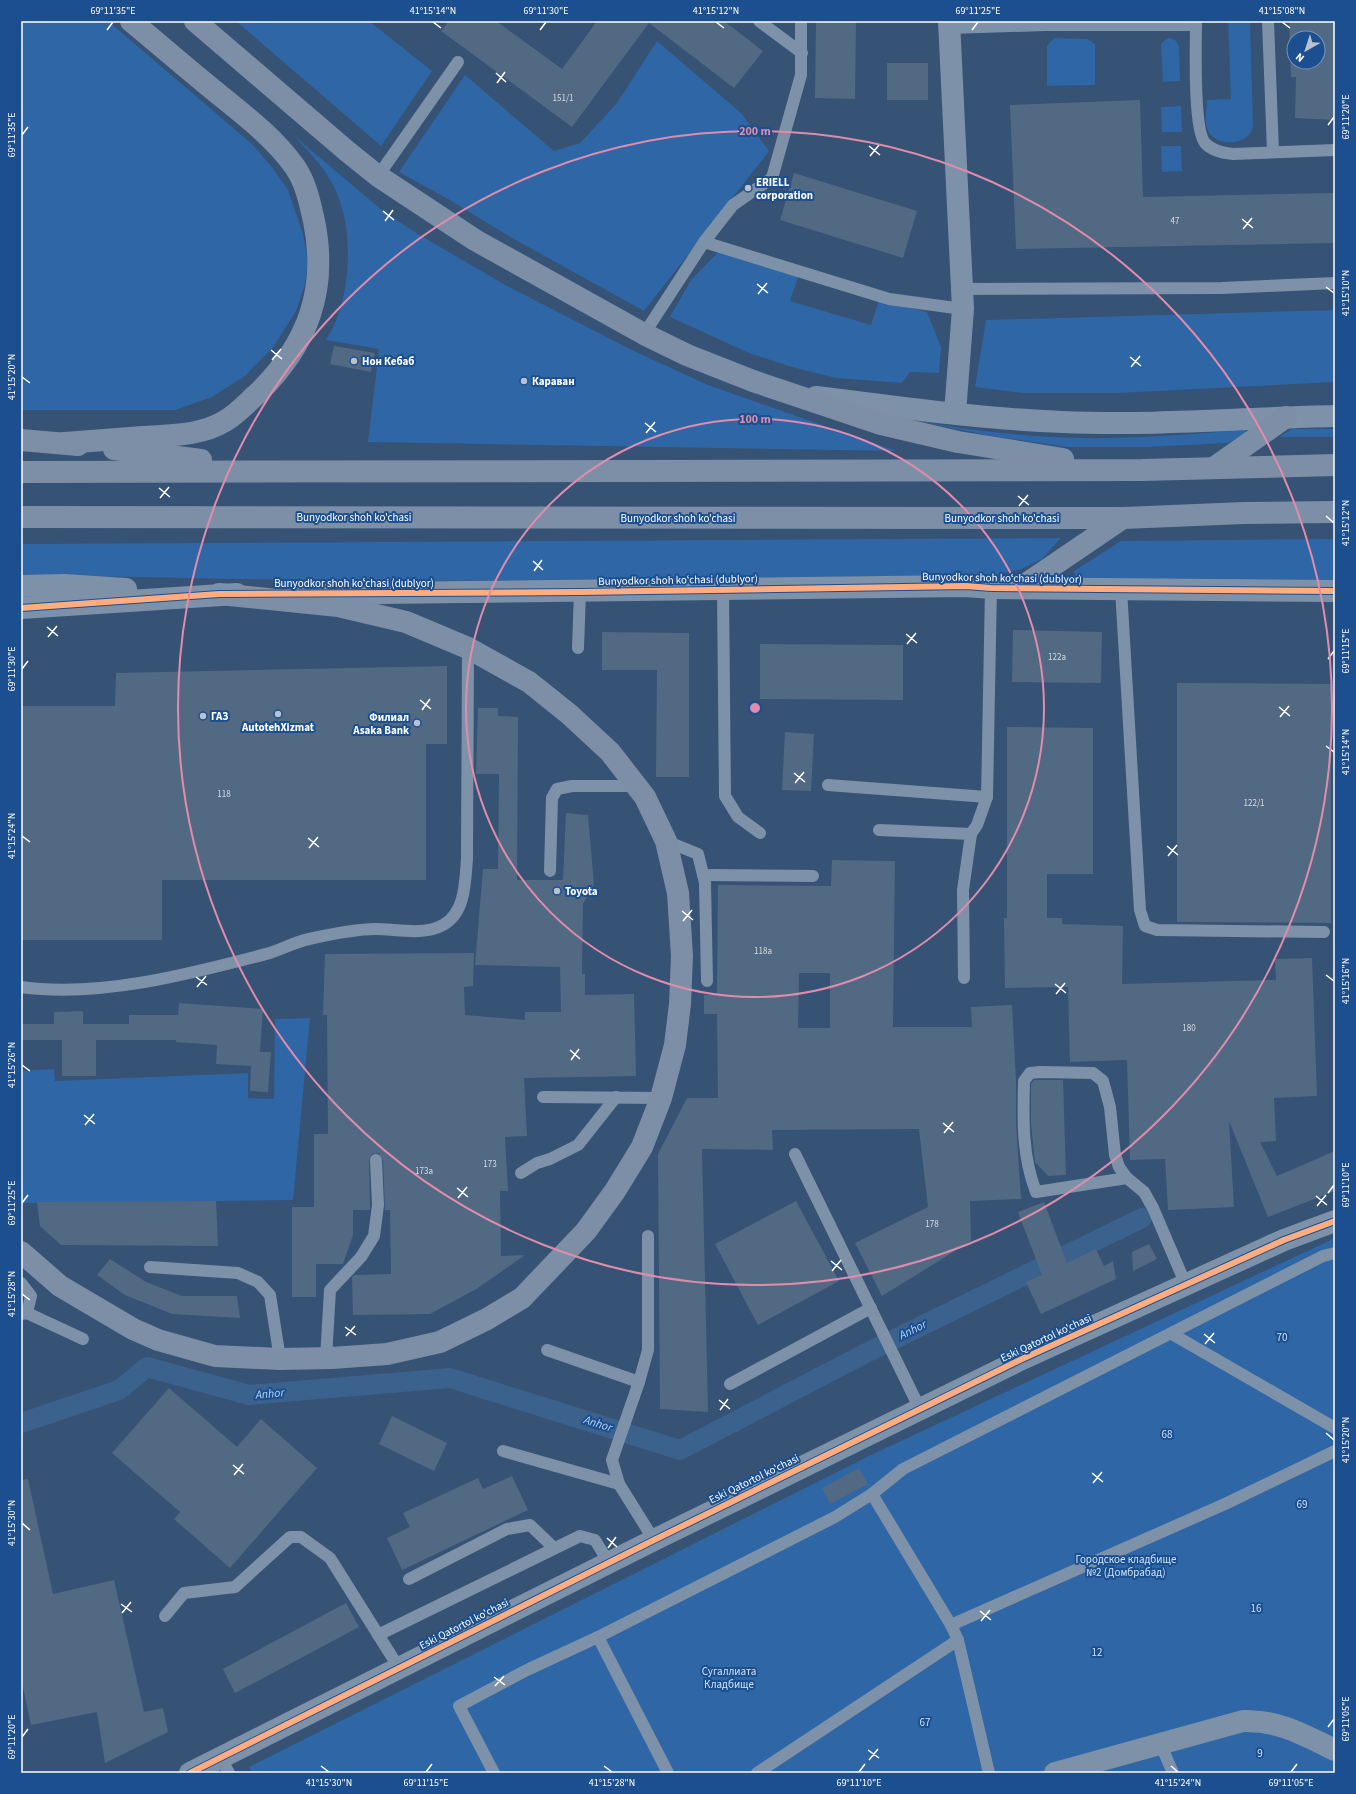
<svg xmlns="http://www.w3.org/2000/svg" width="1356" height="1794" font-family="'Source Sans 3',sans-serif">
<rect width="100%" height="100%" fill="#365274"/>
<g fill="#2f66a5">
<path d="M 21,21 L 108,21 L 253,145 L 272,167 L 288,190 L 303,234 L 308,260 L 305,284 L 296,311 L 274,346 L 245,376 L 212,397 L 175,410 L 21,410 Z"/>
<path d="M 236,21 L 369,21 L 432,71 L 381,146 Z"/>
<path d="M 1228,21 L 1250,21 L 1253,126 C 1250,146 1214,149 1207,128 C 1204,121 1207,108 1207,100 L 1231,99 Z"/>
<path d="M 1054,38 L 1087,39 L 1095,44 L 1095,85 L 1047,86 L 1047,46 Z"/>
<path d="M 1169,38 L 1175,40 L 1179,46 L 1180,81 L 1163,82 L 1161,44 L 1165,40 Z"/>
<path d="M 657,41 L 741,113 L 769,151 L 644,311 L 512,238 L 448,199 L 399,172 L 465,75 L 554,151 L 580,143 L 617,103 Z"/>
<path d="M 1181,106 L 1182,132 L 1162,132 L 1161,107 Z"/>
<path d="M 292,134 L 384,212 L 418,234 L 507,286 L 636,352 L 708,385 L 896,451 L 368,442 L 379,349 L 326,340 C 352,301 355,228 334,187 C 324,166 308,151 292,134 Z"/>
<path d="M 1161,146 L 1181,146 L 1182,171 L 1162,172 Z"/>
<path d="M 721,249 L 799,275 L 790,301 L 871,325 L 879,300 L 927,312 L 941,347 L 939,373 L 910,372 L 902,383 L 836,378 L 792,367 L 749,353 L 670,317 L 691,280 Z"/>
<path d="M 1335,310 L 1335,382 L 1118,393 L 1021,393 L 975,387 L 986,320 Z"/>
<path d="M 908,419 C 965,430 1023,437 1081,438 C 1136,439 1190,434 1245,430 L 1247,434 L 1227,443 L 1148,447 L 1068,447 L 991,436 Z"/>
<path d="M 1292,429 L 1335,429 L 1335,437 L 1279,437 Z"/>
<path d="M 1061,538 L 1042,559 L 1021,569 L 995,575 C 799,577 604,580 408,581 C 279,581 150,576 21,576 L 21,544 Z"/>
<path d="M 1335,539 L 1335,581 L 1076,579 L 1074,571 L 1121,541 Z"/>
<path d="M 310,1018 L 293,1200 L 21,1203 L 21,1071 L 54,1069 L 55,1081 L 248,1073 L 248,1098 L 274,1099 L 275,1019 Z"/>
<path d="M 1335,1238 L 1335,1773 L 253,1773 L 249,1767 L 871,1455 Z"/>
</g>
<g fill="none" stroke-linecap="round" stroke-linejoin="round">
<path stroke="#3b618d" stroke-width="20" d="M 21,1423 L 119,1390 L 147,1367 L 249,1395 L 450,1378 L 680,1450 L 868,1352 L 1142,1218"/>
</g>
<g fill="#526984" fill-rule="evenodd">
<path d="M 449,21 L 496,21 L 562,69 L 597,21 L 724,21 L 763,51 L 734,88 L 649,23 L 572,127 L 441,31 Z"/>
<path d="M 816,21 L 856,21 L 855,99 L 815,98 Z"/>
<path d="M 1289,21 L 1335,21 L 1335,120 L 1295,118 L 1296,77 L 1291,77 ZM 1294,38 L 1318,38 L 1318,62 L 1294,62 Z"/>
<rect x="887" y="63" width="41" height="37"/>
<path d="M 1140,100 L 1143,197 L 1335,193 L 1335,243 L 1016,249 L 1010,105 Z"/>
<path d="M 794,173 L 917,211 L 903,258 L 780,220 Z"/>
<path d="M 334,346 L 375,353 L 371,372 L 330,364 Z"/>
<path d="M 1013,630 L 1102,632 L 1101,683 L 1012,682 Z"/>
<path d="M 602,632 L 689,633 L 689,777 L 656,777 L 657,670 L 602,670 Z"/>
<path d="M 760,644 L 903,645 L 903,700 L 760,699 Z"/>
<path d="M 447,666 L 447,744 L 426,744 L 426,880 L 162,880 L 162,940 L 21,940 L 21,706 L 115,706 L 116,673 Z"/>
<path d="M 1177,683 L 1331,684 L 1331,923 L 1177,922 Z"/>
<path d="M 478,708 L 498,708 L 498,716 L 518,717 L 517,880 L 563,880 L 566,813 L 588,815 L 594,884 L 583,904 L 582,974 L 585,974 L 585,995 L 634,994 L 636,1076 L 524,1078 L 527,1136 L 505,1137 L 508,1191 L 500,1191 L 501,1256 L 525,1255 L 478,1288 L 430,1314 L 353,1315 L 352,1277 L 355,1275 L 391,1274 L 390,1210 L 385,1210 L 383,1160 L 379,1153 L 372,1154 L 369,1160 L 370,1210 L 353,1210 L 353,1235 L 343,1264 L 316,1264 L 316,1297 L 292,1297 L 292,1207 L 314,1207 L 314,1134 L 328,1134 L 327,1015 L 323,1015 L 325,954 L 474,953 L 473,986 L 464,987 L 465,1015 L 525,1020 L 525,1012 L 561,1012 L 560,967 L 475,965 L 483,869 L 498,869 L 499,774 L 476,774 Z"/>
<path d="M 1007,727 L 1093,728 L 1093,874 L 1047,874 L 1047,918 L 1062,918 L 1062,924 L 1123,926 L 1122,984 L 1276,980 L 1275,959 L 1312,958 L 1317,1096 L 1274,1098 L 1276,1141 L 1260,1142 L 1277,1176 L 1335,1151 L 1335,1191 L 1268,1217 L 1229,1121 L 1234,1207 L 1168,1210 L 1165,1159 L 1130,1160 L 1127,1060 L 1070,1062 L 1068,987 L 1005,988 L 1004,918 L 1007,918 Z"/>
<path d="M 785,732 L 814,734 L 811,791 L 782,790 Z"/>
<path d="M 832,860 L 895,861 L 893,1027 L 972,1027 L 971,1007 L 1012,1005 L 1016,1081 L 1016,1124 L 1021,1199 L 970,1201 L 971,1241 L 882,1296 L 855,1243 L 928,1207 L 919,1129 L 772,1130 L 773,1150 L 702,1149 L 708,1412 L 660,1409 L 658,1154 L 687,1098 L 718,1098 L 717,1014 L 704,1014 L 704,995 L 717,995 L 718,885 L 831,886 ZM 799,973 L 830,973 L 830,1028 L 798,1028 Z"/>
<path d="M 179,1003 L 263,1009 L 260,1052 L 271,1052 L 268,1092 L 250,1091 L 251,1066 L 216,1064 L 217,1045 L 176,1042 L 176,1040 L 96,1040 L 96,1076 L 62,1076 L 62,1040 L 21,1040 L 21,1024 L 54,1024 L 54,1012 L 83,1011 L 83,1024 L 129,1024 L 129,1015 L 178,1015 Z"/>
<path d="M 1034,1080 L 1063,1080 L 1066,1175 L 1048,1176 L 1035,1162 L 1031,1124 L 1031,1084 Z"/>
<path d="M 216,1201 L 218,1246 L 61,1245 L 40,1226 L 37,1202 Z"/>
<path d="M 796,1201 L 839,1281 L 758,1325 L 715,1244 Z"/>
<path d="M 1044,1202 L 1067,1263 L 1096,1249 L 1104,1266 L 1113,1261 L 1116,1279 L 1041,1314 L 1026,1282 L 1042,1275 L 1018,1212 Z"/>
<path d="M 1149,1244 L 1157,1259 L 1133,1271 L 1132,1252 Z"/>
<path d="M 110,1259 L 146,1282 L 182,1296 L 237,1296 L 240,1318 L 172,1314 L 125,1295 L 97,1275 Z"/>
<path d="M 169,1388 L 237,1447 L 261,1419 L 317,1468 L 230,1568 L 174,1519 L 180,1512 L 112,1453 Z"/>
<path d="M 392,1416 L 447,1443 L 434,1471 L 379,1444 Z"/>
<path d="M 859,1468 L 868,1484 L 830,1504 L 822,1488 Z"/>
<path d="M 512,1476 L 528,1510 L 402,1570 L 387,1538 L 410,1527 L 403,1513 L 478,1478 L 483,1489 Z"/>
<path d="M 28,1479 L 53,1594 L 114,1580 L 144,1712 L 163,1708 L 168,1732 L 105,1763 L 97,1712 L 31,1725 L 21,1678 L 21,1480 Z"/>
<path d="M 346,1603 L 359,1627 L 235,1693 L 223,1669 Z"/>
</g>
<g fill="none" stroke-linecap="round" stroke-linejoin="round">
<g stroke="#7d92a8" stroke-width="12">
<path d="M 759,21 L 802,53"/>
<path d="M 1045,21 L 1045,25 L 1196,25"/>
<path d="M 1196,21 C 1196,43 1193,129 1205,143 C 1212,151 1223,153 1233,154 L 1335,150"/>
<path d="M 1268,21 L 1273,152"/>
<path d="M 950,28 L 1045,25"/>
<path d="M 378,176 L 458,62"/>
<path d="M 704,242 L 889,299 L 963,309"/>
<path d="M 962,289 L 1222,288 L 1335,283"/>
<path d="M 644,334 L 704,242 L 733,205 L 772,178 L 801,75 L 801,21"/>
<path d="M 1121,589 L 1140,910 L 1145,926 L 1157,930 L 1324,932"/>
<path d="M 723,590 L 725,796 L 738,817 L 760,833"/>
<path d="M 578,648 L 580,592"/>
<path d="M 828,785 L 987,797"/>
<path d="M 879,830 L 971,834"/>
<path d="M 666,841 L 698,854 L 705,883 L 707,981"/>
<path d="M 550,871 L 552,798 L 557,789 L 572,786 L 636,786"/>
<path d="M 703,875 L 813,876"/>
<path d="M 964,978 L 963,890 L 971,834 L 977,825 L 987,797 L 991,588"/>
<path d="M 21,987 C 99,998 190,974 266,954 C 281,950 294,942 309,939 C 327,935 357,929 375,929 C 397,929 423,936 443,925 C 466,912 465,881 467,859 L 468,648"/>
<path d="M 543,1097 L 661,1098"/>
<path d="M 795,1154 L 920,1409"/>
<path d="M 521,1173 L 537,1163 L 550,1159 L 578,1145 L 616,1097"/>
<path d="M 1127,1178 L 1036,1192 C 1022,1156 1023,1120 1024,1081 L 1030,1073 L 1041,1072 L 1093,1073 L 1103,1081 L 1110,1107 L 1115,1155 L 1119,1167 L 1127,1178 L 1144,1192 L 1153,1208 L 1186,1285"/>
<path d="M 648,1236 L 648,1350 L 639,1382 L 612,1460 L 619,1484 L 654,1540"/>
<path d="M 150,1267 L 238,1273 L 258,1282 L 270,1295 L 280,1359"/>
<path d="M 21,1283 L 31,1296 L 27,1313"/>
<path d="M 21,1314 L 27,1313 L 83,1339"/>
<path d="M 1172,1334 L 1335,1428"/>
<path d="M 547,1350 L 639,1382"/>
<path d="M 326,1358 L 330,1290 L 361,1257 L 374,1236 L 378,1205 L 376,1160"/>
<path d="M 730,1384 L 871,1308"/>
<path d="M 503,1451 L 619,1484"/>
<path d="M 872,1494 L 951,1625 L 958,1640 L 989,1773"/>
<path d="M 409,1579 L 507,1529 L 530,1525 L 554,1548"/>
<path d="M 165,1616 L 184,1593 L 235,1587 L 290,1537 L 301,1537 L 330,1558 L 399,1668"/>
<path d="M 951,1625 L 1225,1504 L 1335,1451"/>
<path d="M 378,1635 L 580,1536 L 595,1540 L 609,1563"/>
<path d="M 598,1637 L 668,1773"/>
<path d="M 1160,1743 L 1173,1773"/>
<path d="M 220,1757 L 229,1773"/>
<path d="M 494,1773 L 459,1706 L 527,1670 L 598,1637 L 835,1517 L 872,1494 L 903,1469 L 1323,1256 L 1335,1253"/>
<path d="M 757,1773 L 958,1640"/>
</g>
<g stroke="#7d92a8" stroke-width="22">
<path d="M 190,1773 L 654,1540 L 1022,1359 L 1284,1240 L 1335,1221"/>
<path d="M 1055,1773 L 1243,1721 C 1279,1720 1304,1735 1335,1750"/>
</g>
<g stroke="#7d92a8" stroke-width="22">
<path d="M 949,21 L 963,309 L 955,413"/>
<path d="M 816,397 C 898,407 980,419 1063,422 C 1153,426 1244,418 1335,416"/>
<path d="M 21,586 L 64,585 L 126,589"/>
<path d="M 294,594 L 966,586 L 991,588 L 1335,591"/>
<path d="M 21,608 L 237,594"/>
</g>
<g stroke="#7d8ea7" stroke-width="22">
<path d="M 195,21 L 348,152 L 378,176 L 475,240 L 644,334 L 687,355 L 753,381 L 881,424 L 958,442 L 1063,459"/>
<path d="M 21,440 L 78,445"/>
<path d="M 65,443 C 91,441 117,439 143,437 C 171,435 200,436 225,421 C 237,414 248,402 258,393 C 308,344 328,290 314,221 C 310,203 306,183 295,167 C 275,139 248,118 222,97 C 191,72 161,46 131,21"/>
<path d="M 114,449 L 201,460"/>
<path d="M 1215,467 L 1286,417"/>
<path d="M 21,472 L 1142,470 L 1335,465"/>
<path d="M 21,517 L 1123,518 L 1244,513 L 1335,512"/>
<path d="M 1020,588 L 1123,518"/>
<path d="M 21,1252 L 60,1286 L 133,1329 L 158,1340 L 215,1356 L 280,1359 L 332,1358 L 387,1354 L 440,1342 L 487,1319 L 522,1298 L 586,1231 L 615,1191 L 642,1147 L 661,1098 L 675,1045 L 680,1004 L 682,956 L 678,893 L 666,841 L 645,797 L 610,752 L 569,714 L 529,682 L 468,648 L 406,622 L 338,606 L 219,594"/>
</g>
<g stroke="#1b4f8f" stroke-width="8">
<g id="cycleway">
<path d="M 21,608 L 219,594 L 580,592 L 966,586 L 991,588 L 1335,591"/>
<path d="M 190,1773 L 654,1540 L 1022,1359 L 1284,1240 L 1335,1221"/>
</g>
</g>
<use href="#cycleway" stroke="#ffac80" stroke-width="6"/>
</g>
<path fill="none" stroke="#fff" stroke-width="1.5" d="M 433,22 L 441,28M 716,22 L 724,28M 1282,22 L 1290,28M 107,30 L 113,22M 540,30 L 546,22M 972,30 L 978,22M 496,73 L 506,82M 497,83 L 505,72M 1328,125 L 1334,117M 22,135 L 28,127M 869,146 L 880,155M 870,156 L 879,145M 383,211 L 394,220M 1242,219 L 1253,228M 385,221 L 393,210M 1243,229 L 1252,218M 757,284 L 768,293M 1326,287 L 1334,293M 758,294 L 767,283M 271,350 L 282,359M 1130,357 L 1141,366M 272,360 L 281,349M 1131,367 L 1140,356M 22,377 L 30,383M 645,423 L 656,432M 646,433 L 655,422M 159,488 L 170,497M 1018,496 L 1029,505M 160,498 L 169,487M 1019,506 L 1028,495M 1326,516 L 1334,523M 533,561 L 543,570M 534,571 L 542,560M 47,627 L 58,636M 906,634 L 917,643M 48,637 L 57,626M 907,644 L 916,633M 1328,659 L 1334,651M 22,669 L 28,661M 420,700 L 431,709M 1279,707 L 1290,716M 422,710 L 430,699M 1280,717 L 1289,706M 1326,746 L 1334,752M 794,773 L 805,782M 795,783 L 804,772M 22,836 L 30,842M 308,838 L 319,847M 1167,846 L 1178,855M 309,848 L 318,837M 1168,856 L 1177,845M 682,911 L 693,920M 683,921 L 692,910M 1326,975 L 1334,981M 196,977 L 207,985M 1055,984 L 1066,993M 197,987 L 206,976M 1056,994 L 1065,983M 570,1050 L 580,1059M 571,1060 L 579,1049M 22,1065 L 30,1071M 84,1115 L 95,1124M 943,1123 L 954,1132M 85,1125 L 94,1114M 944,1133 L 953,1122M 457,1188 L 468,1197M 1328,1193 L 1334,1185M 1316,1196 L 1327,1205M 458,1198 L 467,1187M 22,1203 L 28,1195M 1317,1206 L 1326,1195M 831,1261 L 842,1270M 832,1271 L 841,1260M 22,1294 L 30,1300M 345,1327 L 356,1335M 1204,1334 L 1215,1343M 346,1336 L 355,1326M 1205,1344 L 1214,1333M 719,1400 L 730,1409M 720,1410 L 728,1399M 1326,1433 L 1334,1440M 233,1465 L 244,1474M 1092,1473 L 1103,1482M 234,1475 L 243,1464M 1093,1483 L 1102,1472M 22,1523 L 30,1530M 607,1538 L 617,1547M 608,1548 L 616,1537M 121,1604 L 132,1612M 980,1611 L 991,1620M 122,1613 L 131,1602M 981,1621 L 990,1610M 494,1677 L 505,1685M 495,1686 L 504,1676M 1328,1727 L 1334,1719M 22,1737 L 28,1729M 868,1750 L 879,1758M 869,1760 L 878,1749M 321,1766 L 329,1772M 604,1766 L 612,1772M 1171,1766 L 1178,1772M 426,1772 L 432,1764M 859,1772 L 865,1764M 1291,1772 L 1297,1764"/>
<g fill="none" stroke="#e08cad" stroke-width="2">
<circle cx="755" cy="708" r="289"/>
<circle cx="755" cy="708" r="577"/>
</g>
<g fill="#b9c2ce" stroke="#1b4f8f" stroke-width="1.5">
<circle cx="748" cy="188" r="4"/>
<circle cx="354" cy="361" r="4"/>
<circle cx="524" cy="381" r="4"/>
<circle cx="278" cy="714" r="4"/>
<circle cx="203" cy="716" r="4"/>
<circle cx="417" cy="723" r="4"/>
<circle cx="557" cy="891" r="4"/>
</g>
<g text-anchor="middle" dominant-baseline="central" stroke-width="4" stroke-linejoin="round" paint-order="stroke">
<g font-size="9" fill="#d4dae0">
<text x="563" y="98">151/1</text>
<text x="1175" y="221">47</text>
<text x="1057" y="657">122a</text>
<text x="224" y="794">118</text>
<text x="1254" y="803">122/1</text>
<text x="763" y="951">118a</text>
<text x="1189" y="1028">180</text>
<text x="490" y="1164">173</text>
<text x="424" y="1171">173a</text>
<text x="932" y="1224">178</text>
</g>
<g font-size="11" font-weight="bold" fill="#fff" stroke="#1b4f8f" text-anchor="start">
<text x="756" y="182">ERIELL<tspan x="756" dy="13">corporation</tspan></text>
<text x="362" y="361">Нон Кебаб</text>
<text x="532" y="381">Караван</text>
<text x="211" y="716">ГАЗ</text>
<text x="409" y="717" text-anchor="end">Филиал<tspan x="409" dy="13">Asaka Bank</tspan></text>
<text x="278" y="727" text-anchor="middle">AutotehXizmat</text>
<text x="565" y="891">Toyota</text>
</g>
<g font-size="11" fill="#fff" stroke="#1b4f8f">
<text x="354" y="517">Bunyodkor shoh ko'chasi</text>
<text x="678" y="518">Bunyodkor shoh ko'chasi</text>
<text x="1002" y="518">Bunyodkor shoh ko'chasi</text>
<text transform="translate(1002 578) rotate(1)">Bunyodkor shoh koʻchasi (dublyor)</text>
<text transform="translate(678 580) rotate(-1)">Bunyodkor shoh koʻchasi (dublyor)</text>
<text x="354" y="583">Bunyodkor shoh koʻchasi (dublyor)</text>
<text transform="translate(1046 1338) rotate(-25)">Eski Qatortol ko'chasi</text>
<text transform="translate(754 1479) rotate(-26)">Eski Qatortol ko'chasi</text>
<text transform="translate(464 1624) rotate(-27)">Eski Qatortol ko'chasi</text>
</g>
<g font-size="11" fill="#cfe3fa" stroke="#1b4f8f">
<text x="1282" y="1337">70</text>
<text x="1167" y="1434">68</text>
<text x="1302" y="1504">69</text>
<text x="1126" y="1559">Городское кладбище<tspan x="1126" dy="13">№2 (Домбрабад)</tspan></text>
<text x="1256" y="1608">16</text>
<text x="1097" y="1652">12</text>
<text x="729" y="1671">Сугаллиата<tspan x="729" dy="13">Кладбище</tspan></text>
<text x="925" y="1722">67</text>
<text x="1260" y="1753">9</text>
</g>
<g font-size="12" font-style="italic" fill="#b5d3f5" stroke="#1b4f8f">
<text transform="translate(913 1330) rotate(-26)">Anhor</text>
<text transform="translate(270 1394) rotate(-5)">Anhor</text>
<text transform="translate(598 1424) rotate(17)">Anhor</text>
</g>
</g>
<circle cx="755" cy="708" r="6" fill="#e08cad" stroke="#1b4f8f" stroke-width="2"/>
<g font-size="12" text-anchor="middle" font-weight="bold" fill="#e08cad" stroke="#1b4f8f" stroke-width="4" stroke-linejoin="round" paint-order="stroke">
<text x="755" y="135">200 m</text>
<text x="755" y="423">100 m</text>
</g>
<rect width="1356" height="1794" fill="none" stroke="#1b4f8f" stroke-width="44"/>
<g transform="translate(1306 50) rotate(219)"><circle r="19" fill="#1b4f8f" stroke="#7695bc"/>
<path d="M0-3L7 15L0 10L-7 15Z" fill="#b9c2ce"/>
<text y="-6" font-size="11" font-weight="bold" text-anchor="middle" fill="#ffffff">N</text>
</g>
<rect x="22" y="22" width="1312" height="1750" fill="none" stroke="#fff" stroke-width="1.5"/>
<g font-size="10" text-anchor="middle" fill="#fff">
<text x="113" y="14">69°11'35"E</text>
<text x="433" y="14">41°15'14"N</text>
<text x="546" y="14">69°11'30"E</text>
<text x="716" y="14">41°15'12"N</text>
<text x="978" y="14">69°11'25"E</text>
<text x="1282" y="14">41°15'08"N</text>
<text transform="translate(1345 117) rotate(-90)" y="4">69°11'20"E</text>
<text transform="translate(11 135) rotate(-90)" y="4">69°11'35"E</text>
<text transform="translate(1345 293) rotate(-90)" y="4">41°15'10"N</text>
<text transform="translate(11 377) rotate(-90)" y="4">41°15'20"N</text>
<text transform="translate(1345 523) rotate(-90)" y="4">41°15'12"N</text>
<text transform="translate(1345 651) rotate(-90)" y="4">69°11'15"E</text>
<text transform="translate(11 669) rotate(-90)" y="4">69°11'30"E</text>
<text transform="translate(1345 752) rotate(-90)" y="4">41°15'14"N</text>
<text transform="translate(11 836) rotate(-90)" y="4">41°15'24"N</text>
<text transform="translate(1345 981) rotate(-90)" y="4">41°15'16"N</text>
<text transform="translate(11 1065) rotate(-90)" y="4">41°15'26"N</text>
<text transform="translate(1345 1185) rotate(-90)" y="4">69°11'10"E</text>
<text transform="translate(11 1203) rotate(-90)" y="4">69°11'25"E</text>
<text transform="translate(11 1294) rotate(-90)" y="4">41°15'28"N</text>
<text transform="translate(1345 1440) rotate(-90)" y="4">41°15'20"N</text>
<text transform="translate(11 1523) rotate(-90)" y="4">41°15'30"N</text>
<text transform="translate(1345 1719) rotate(-90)" y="4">69°11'05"E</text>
<text transform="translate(11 1737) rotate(-90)" y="4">69°11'20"E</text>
<text x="329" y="1786">41°15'30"N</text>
<text x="426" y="1786">69°11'15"E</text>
<text x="612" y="1786">41°15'28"N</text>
<text x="859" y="1786">69°11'10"E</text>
<text x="1178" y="1786">41°15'24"N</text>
<text x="1291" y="1786">69°11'05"E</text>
</g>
</svg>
